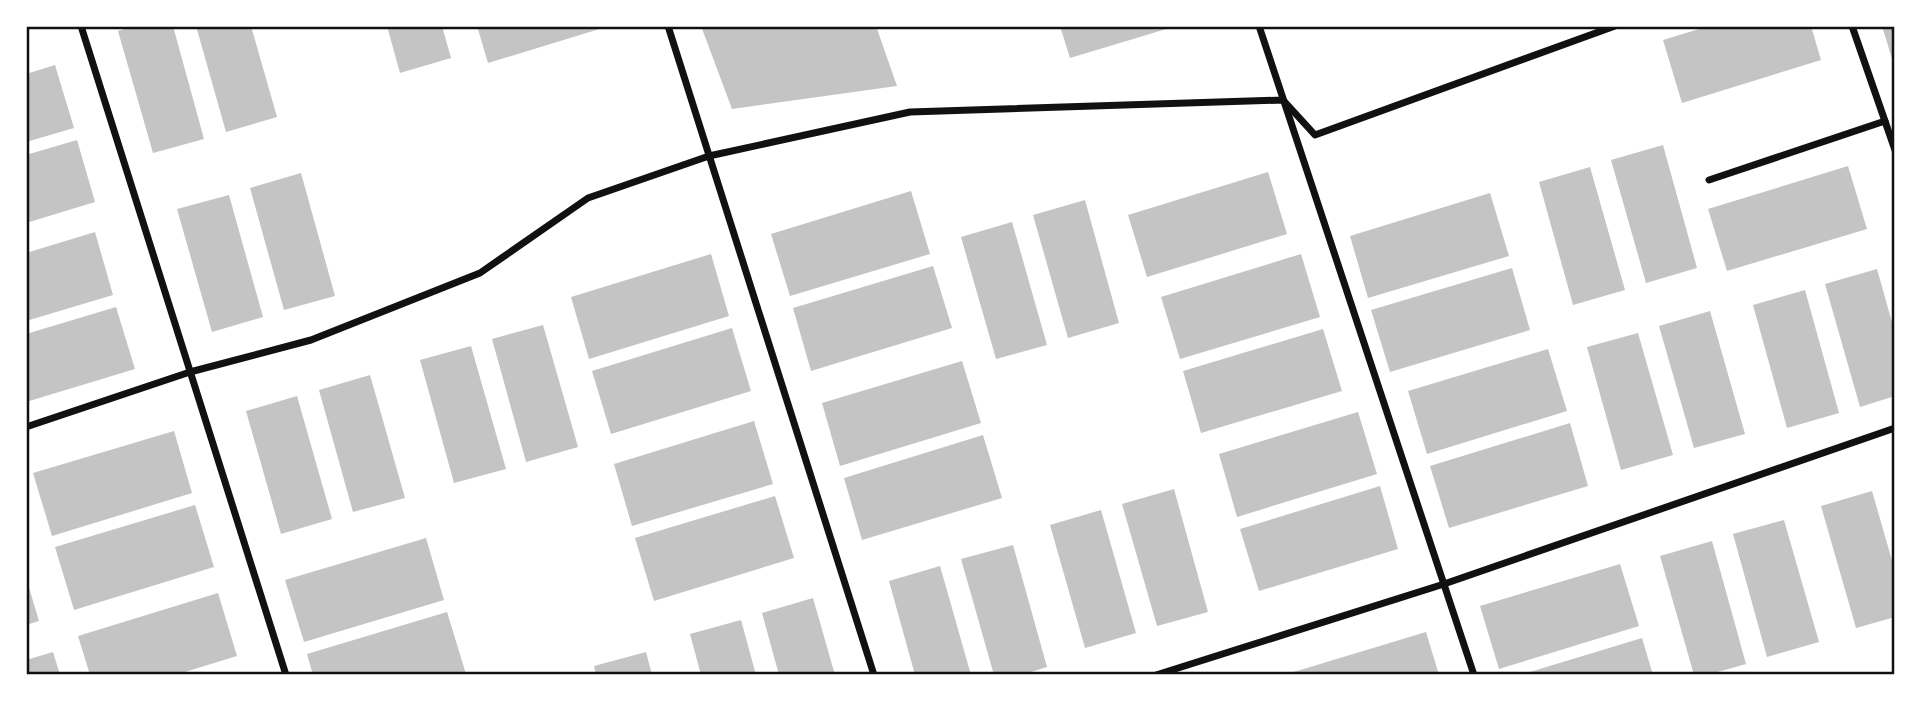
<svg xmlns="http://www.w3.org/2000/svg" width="1921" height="701" font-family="'Source Serif 4',serif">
<rect width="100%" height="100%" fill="#fff"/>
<g fill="#c4c4c4">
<path d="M 134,26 L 173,26 L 204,139 L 153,153 L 118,31 Z"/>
<path d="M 196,26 L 251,26 L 277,117 L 226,132 Z"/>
<path d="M 387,26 L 442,26 L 451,58 L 400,73 Z"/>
<path d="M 477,26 L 606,26 L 606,27 L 488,63 Z"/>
<path d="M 701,26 L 876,26 L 897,86 L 732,109 Z"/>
<path d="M 1060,26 L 1173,26 L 1173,27 L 1070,58 Z"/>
<path d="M 1709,26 L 1811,26 L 1821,60 L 1682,103 L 1663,40 Z"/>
<path d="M 1882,26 L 1895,26 L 1895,62 L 1893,62 Z"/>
<path d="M 55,65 L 74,128 L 26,142 L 26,74 Z"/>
<path d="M 77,140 L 95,202 L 26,223 L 26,155 Z"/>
<path d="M 1663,145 L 1697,268 L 1646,283 L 1611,160 Z"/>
<path d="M 1848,166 L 1867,229 L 1727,271 L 1708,209 Z"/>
<path d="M 1590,167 L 1625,290 L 1573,305 L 1539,182 Z"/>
<path d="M 1268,172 L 1287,234 L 1147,277 L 1128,215 Z"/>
<path d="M 301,173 L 335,296 L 284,310 L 250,188 Z"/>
<path d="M 911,191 L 930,254 L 790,296 L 771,234 Z"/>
<path d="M 1490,193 L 1509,256 L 1368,298 L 1350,236 Z"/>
<path d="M 229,195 L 263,317 L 212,332 L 177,209 Z"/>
<path d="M 1085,200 L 1119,323 L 1068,338 L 1033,215 Z"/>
<path d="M 1012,222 L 1047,345 L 996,359 L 961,237 Z"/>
<path d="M 95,232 L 113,295 L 26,321 L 26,253 Z"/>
<path d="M 711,254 L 729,316 L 589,359 L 571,297 Z"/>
<path d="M 1301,254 L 1320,317 L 1180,359 L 1161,297 Z"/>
<path d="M 933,266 L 952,328 L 811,371 L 793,308 Z"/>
<path d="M 1512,268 L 1530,330 L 1390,372 L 1371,310 Z"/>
<path d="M 1877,269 L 1895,333 L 1895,396 L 1860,407 L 1825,284 Z"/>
<path d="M 1805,290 L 1839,413 L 1787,428 L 1753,305 Z"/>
<path d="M 116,307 L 135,369 L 26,402 L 26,334 Z"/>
<path d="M 1710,311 L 1745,434 L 1694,448 L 1659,326 Z"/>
<path d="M 543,325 L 578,447 L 526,462 L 492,339 Z"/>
<path d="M 732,328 L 751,391 L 611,434 L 592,371 Z"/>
<path d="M 1323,329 L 1342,391 L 1201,433 L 1183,371 Z"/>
<path d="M 1638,333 L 1673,455 L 1621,470 L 1587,347 Z"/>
<path d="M 471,346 L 506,469 L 454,483 L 420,360 Z"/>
<path d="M 1548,349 L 1567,411 L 1427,454 L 1408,391 Z"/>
<path d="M 962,361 L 981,423 L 840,466 L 822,403 Z"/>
<path d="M 370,375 L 405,498 L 353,512 L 319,390 Z"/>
<path d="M 297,396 L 332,519 L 281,534 L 246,411 Z"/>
<path d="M 1358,412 L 1377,474 L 1237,517 L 1219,454 Z"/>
<path d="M 754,421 L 773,484 L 632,526 L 614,464 Z"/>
<path d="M 1570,423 L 1588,486 L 1449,528 L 1430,466 Z"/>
<path d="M 174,431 L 192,493 L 52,536 L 33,473 Z"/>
<path d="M 983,435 L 1002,498 L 862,540 L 844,478 Z"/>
<path d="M 1380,486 L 1398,549 L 1259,591 L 1240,529 Z"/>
<path d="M 1174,489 L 1208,612 L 1157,626 L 1122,504 Z"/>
<path d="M 1872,491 L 1895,571 L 1895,617 L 1856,628 L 1821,506 Z"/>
<path d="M 775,496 L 794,558 L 654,601 L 635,538 Z"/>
<path d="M 195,505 L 214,567 L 74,610 L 55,547 Z"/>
<path d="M 1101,510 L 1136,633 L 1085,648 L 1050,525 Z"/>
<path d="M 1784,520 L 1819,642 L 1767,657 L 1733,534 Z"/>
<path d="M 426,538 L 444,600 L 304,642 L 285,580 Z"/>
<path d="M 1712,541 L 1746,664 L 1707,675 L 1694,675 L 1660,556 Z"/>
<path d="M 1013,545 L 1047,667 L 1021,675 L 994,675 L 961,559 Z"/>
<path d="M 1620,564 L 1639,626 L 1499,669 L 1480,606 Z"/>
<path d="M 940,566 L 971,675 L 915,675 L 889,581 Z"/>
<path d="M 27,581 L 39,621 L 26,625 L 26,582 Z"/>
<path d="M 218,593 L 237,656 L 175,675 L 90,675 L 78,636 Z"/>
<path d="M 813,598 L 835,675 L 779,675 L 762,613 Z"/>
<path d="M 447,612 L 466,674 L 313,675 L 307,654 Z"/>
<path d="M 741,620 L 756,675 L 701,675 L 690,634 Z"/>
<path d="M 1426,632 L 1439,675 L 1287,675 L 1287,674 Z"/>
<path d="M 1642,638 L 1653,675 L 1523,675 L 1523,674 Z"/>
<path d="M 53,652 L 60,675 L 26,675 L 26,660 Z"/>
<path d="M 646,652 L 652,675 L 596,675 L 594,666 Z"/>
</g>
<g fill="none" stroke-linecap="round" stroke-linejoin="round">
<g stroke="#111" stroke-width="7">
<path d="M 81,26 L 286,675"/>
<path d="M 668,26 L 874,675"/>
<path d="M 1259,26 L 1474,675"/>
<path d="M 1852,26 L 1895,150"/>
<path d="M 1709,180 L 1885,121"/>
<path d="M 26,427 L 190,372 L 311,340 L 480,273 L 588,198 L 709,156 L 910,112 L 1283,100 L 1315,135 L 1615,26"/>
<path d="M 1156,675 L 1444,584 L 1895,428"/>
</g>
</g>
<rect width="1921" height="701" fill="none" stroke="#ffffff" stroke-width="56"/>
<rect x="28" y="28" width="1865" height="645" fill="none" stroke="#111" stroke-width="2.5"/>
</svg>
